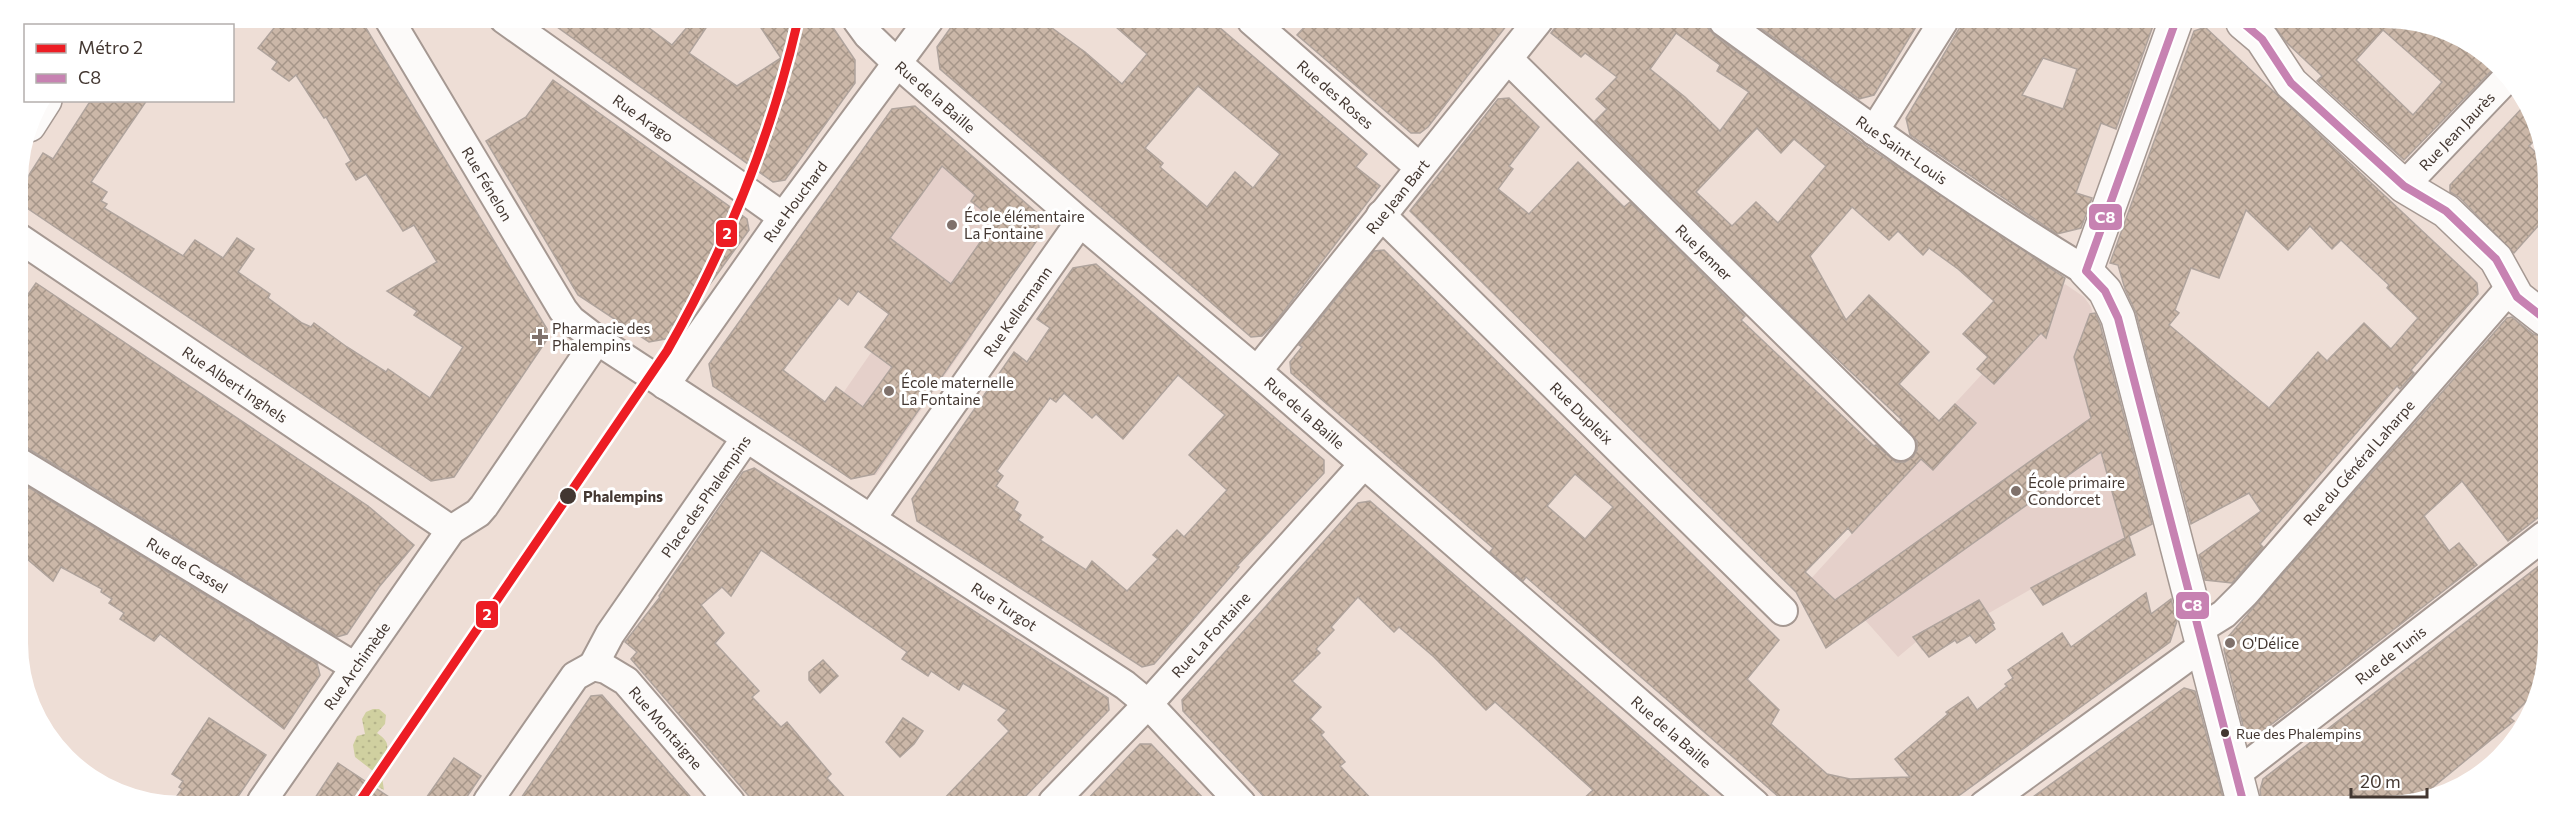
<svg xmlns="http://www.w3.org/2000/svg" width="2567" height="824" font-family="Commissioner,sans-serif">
<defs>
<pattern id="park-dots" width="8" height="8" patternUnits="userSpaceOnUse" patternTransform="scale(1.5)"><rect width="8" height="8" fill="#d0d0a0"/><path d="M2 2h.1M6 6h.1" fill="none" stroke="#b4b38a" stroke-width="1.8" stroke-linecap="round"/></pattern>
<pattern id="building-cross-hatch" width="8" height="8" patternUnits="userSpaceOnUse" patternTransform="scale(1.5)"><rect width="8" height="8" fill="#cbb7a8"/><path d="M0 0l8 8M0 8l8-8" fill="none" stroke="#a69689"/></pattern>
</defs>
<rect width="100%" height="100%" fill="#eeded6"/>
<g fill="#e5d0ca">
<path d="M 915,106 L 1037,213 L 1040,236 L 972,333 L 966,330 L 973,335 L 876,475 L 851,478 L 805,448 L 929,269 L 828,198 L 892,109 Z"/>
<path d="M 2065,284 L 2084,297 L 2091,307 L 2151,524 L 2095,553 L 1922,651 L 1916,642 L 1898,657 L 1865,620 L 1826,648 L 1797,594 L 1920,459 L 1912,450 Z"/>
</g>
<path fill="url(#park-dots)" d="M 373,709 L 379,709 L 386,715 L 385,724 L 377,733 C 396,746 383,751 382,766 C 381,774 383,783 384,790 L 373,784 L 373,771 L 355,757 L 353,745 L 357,736 L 365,734 L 362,719 L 366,712 Z"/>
<g fill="url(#building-cross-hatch)" stroke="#afa39c" stroke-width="1.5" fill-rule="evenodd">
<path d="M 282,18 L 360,18 L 547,329 L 546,341 L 454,477 L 431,481 L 27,208 L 22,186 L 43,153 L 53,159 L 91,100 L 147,100 L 91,182 L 107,192 L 101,201 L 107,204 L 104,208 L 183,256 L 195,240 L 223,258 L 237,238 L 254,249 L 238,272 L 270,294 L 268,298 L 302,323 L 311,327 L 314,323 L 347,347 L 386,372 L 388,369 L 430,398 L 463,347 L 414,315 L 417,311 L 387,291 L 437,262 L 414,225 L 403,231 L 366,174 L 356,180 L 346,164 L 351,161 L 326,117 L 324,118 L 296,75 L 289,81 L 272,69 L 277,62 L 258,48 Z"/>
<path d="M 546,19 L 637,19 L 672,45 L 694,19 L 712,19 L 689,53 L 737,86 L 781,58 L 755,19 L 828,20 L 855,60 L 855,83 L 785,180 L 773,182 Z"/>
<path d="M 956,20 L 1041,20 L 1085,52 L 1122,84 L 1147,54 L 1108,20 L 1212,21 L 1367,154 L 1356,167 L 1380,186 L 1274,324 L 1262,336 L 1251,337 L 940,69 L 937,47 ZM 1198,86 L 1280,154 L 1253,188 L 1235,172 L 1207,207 L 1160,167 L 1163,163 L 1145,148 Z"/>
<path d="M 1310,21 L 1510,21 L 1428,127 L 1420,133 L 1411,133 L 1297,35 Z"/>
<path d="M 1560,21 L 1708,22 L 1709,29 L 1714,35 L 1865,145 L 2065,278 L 2046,338 L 2041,333 L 1994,384 L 1977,369 L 1988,357 L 1963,334 L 1994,301 L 1958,269 L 1929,248 L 1923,255 L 1898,231 L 1889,240 L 1852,207 L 1810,256 L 1846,320 L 1869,295 L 1929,352 L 1899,384 L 1939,421 L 1955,404 L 1976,423 L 1933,470 L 1921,459 L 1852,533 L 1848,528 L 1805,572 L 1835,600 L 2091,418 L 2074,357 L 2090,314 L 2095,313 L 2100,324 L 2152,524 L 2129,536 L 2135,555 L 2043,605 L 2031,588 L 2125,538 L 2101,452 L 1826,648 L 1796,592 L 1410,211 L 1498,99 L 1509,98 L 1539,127 L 1509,166 L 1513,169 L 1498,189 L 1529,214 L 1578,162 L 1624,207 L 1630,202 L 1745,316 L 1741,320 L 1874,446 L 1876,445 L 1896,462 L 1905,462 L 1913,457 L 1917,450 L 1917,441 L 1900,422 L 1902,420 L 1800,324 L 1595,121 L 1607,109 L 1596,99 L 1617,77 L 1585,53 L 1581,57 L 1551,33 ZM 1676,33 L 1720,65 L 1717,71 L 1749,92 L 1720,131 L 1685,97 L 1650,69 ZM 1757,128 L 1781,153 L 1794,139 L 1826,166 L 1778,223 L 1756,202 L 1732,226 L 1696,192 Z"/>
<path d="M 1752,22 L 1919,22 L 1874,95 L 1859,99 Z"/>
<path d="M 1963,22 L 2154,23 L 2116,129 L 2101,123 L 2076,193 L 2092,198 L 2081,228 L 2057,234 L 1910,135 L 1906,118 ZM 2043,58 L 2077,69 L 2063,109 L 2022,95 Z"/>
<path d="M 2272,23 L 2428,24 L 2496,66 L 2404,160 L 2317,81 L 2322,76 L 2287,43 ZM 2383,30 L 2442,82 L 2413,115 L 2356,60 Z"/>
<path d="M 2205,27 L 2468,274 L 2477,283 L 2478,294 L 2411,370 L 2414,373 L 2400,389 L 2397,386 L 2260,544 L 2263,547 L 2232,583 L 2205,580 L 2199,555 L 2261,511 L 2249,493 L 2191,524 L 2136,313 L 2125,289 L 2118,265 L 2110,263 L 2194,31 ZM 2246,210 L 2288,250 L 2310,226 L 2332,249 L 2341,240 L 2389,285 L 2387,288 L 2418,318 L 2391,349 L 2364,323 L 2327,361 L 2318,352 L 2269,408 L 2169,325 L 2179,313 L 2175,310 L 2191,268 L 2219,278 Z"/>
<path d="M 553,80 L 747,219 L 749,230 L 671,338 L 649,342 L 578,295 L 486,141 L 526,117 Z"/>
<path d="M 915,106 L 1037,213 L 1040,236 L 874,474 L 851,479 L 713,386 L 709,364 L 892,109 ZM 942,166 L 975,195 L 971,201 L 995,221 L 951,284 L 890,238 ZM 858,291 L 889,314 L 865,347 L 892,367 L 863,407 L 836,387 L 825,402 L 783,370 L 839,298 L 848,305 Z"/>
<path d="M 2524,106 L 2539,136 L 2529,146 L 2546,162 L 2546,217 L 2514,253 L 2459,197 L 2450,192 L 2450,185 Z"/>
<path d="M 1384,250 L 1779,640 L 1747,679 L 1779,710 L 1771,724 L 1827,774 L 1850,779 L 1910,777 L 1895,759 L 1948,714 L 1946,712 L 1968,697 L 1977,710 L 2007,686 L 2005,684 L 2013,678 L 2008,670 L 2062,633 L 2071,647 L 2146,593 L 2151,614 L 2171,599 L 2177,621 L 2170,642 L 1946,805 L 1787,804 L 1526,577 L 1523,581 L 1490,552 L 1493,548 L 1291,373 L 1290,362 L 1302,347 L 1299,345 L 1374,251 ZM 1575,474 L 1613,507 L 1585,539 L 1547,506 Z"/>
<path d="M 1096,264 L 1324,460 L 1324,473 L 1237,566 L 1239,567 L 1154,664 L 1142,667 L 917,521 L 912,499 L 1014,352 L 1027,362 L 1050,328 L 1037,319 L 1073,268 ZM 1178,375 L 1225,415 L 1189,455 L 1227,490 L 1184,537 L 1177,530 L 1153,555 L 1158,559 L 1127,591 L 1092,561 L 1086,570 L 1040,540 L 1043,537 L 1018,520 L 1021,515 L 1014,510 L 1018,502 L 996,486 L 1003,476 L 997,471 L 1050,398 L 1056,402 L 1064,393 L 1092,418 L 1096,414 L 1123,439 Z"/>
<path d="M 36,283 L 368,506 L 414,545 L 379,587 L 347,634 L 337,637 L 29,449 L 20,447 L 19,307 Z"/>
<path d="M 2512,317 L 2533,334 L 2545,337 L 2544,513 L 2508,541 L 2462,481 L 2424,516 L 2449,551 L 2459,543 L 2477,565 L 2255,737 L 2245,734 L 2224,650 L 2226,639 L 2507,318 Z"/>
<path d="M 754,468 L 1108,698 L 1109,710 L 1020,802 L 941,802 L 1009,731 L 998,720 L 1007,710 L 963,683 L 959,690 L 931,671 L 928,676 L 902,659 L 907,652 L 761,550 L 731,596 L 722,587 L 701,605 L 724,633 L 715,643 L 759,691 L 752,697 L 781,727 L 787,722 L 831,774 L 827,778 L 849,802 L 754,802 L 631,659 L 637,652 L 625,642 L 660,597 L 659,596 L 743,472 Z"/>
<path d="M 20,482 L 317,663 L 320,675 L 284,729 L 160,634 L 154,641 L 120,619 L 124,613 L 109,603 L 112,599 L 101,592 L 102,589 L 61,567 L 53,581 L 20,553 Z"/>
<path d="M 1370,501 L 1435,558 L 1718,804 L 1578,804 L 1593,790 L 1495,702 L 1486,710 L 1434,657 L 1399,627 L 1394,632 L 1358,597 L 1331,627 L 1334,630 L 1316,649 L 1320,653 L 1292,681 L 1321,707 L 1310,719 L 1324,732 L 1321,735 L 1345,762 L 1340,766 L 1375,803 L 1270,803 L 1183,711 L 1182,700 L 1358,503 Z"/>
<path d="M 2544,562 L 2543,685 L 2510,718 L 2514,721 L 2422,796 L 2395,806 L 2262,805 L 2260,790 L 2263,779 Z"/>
<path d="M 1979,600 L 1994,623 L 1992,624 L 1995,629 L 1976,643 L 1970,635 L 1957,643 L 1955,640 L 1929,657 L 1913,637 Z"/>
<path d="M 823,660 L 838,676 L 820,693 L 809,680 L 809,672 Z"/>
<path d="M 2184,688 L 2195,691 L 2225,805 L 2022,805 Z"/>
<path d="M 602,695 L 623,719 L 695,802 L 519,801 L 591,696 Z"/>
<path d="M 209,718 L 266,755 L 235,801 L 174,800 L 182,789 L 179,787 L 183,781 L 172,774 Z"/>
<path d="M 903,718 L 923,731 L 914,744 L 900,757 L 886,742 Z"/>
<path d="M 1140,744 L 1151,744 L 1208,803 L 1084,803 Z"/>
<path d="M 454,758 L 481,776 L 464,801 L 424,801 Z"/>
<path d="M 338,763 L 395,801 L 313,801 Z"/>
</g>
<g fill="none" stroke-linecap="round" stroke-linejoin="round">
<g stroke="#a59892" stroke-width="32">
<g id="street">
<path id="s1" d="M 389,19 L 563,310 L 571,320 L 597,340"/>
<path id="s2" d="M 504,19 L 783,217"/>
<path id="s3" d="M 857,20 L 868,35 L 897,63 L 1080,222 L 1257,371 L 1755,804"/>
<path id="s4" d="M 1252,21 L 1419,167"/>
<path id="s5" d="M 1724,22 C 1842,108 1961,195 2086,271"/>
<path id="s6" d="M 1509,60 L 1901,446"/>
<path d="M 1874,131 L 1943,22"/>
<path id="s7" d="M 2404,186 L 2509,76"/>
<path id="s8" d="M 1381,215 L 1783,611"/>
<path id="s9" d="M 19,238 L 451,530"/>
<path id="s10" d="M 1257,371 L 1538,21"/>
<path id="s11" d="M 665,385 L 783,217 L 929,20"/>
<path id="s12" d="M 20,463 L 355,667"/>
<path id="s13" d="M 871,519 L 1080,222"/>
<path id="s14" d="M 2200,629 L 2224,614 L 2245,593 L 2510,288"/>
<path id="s15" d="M 593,666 L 610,634 L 746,438"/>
<path id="s16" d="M 593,666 L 606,669 L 626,681 L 730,802"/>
<path id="s17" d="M 2236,774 L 2544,536"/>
<path id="s18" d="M 262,801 L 451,530 L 478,513 L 484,506 L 597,340 L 1125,685 L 1148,704 L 1241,803"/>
<path d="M 488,801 L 575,676 L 593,666"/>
<path id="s19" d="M 1053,802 L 1148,704 L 1363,465"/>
<path d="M 1984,805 L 2204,645"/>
</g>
</g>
<g stroke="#a59892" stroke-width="36">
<g id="secondary">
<path d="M 2175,23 L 2086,271 L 2105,291 L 2118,318 L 2244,805"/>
<path d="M 2243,23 L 2262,39 L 2291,83 L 2404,186 L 2446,211 L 2496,259 L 2517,297 L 2545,319"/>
<path d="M 29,125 L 45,100"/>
</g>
</g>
<use href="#street" stroke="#fcfaf9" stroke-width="28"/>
<use href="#secondary" stroke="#fcfaf9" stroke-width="33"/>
<g stroke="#fff" stroke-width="12">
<g id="bus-1">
<path d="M 2175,23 L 2086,271 L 2105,291 L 2118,318 L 2244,805"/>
<path d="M 2243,23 L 2262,39 L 2291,83 L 2404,186 L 2446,211 L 2496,259 L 2517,297 L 2545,319"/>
</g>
</g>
<use href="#bus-1" stroke="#c782b2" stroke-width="8"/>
<g stroke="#fff" stroke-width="14">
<path id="metro-1" d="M 360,801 L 667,351 C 727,246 771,138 798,20"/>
</g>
<use href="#metro-1" stroke="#ed1d24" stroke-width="9"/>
</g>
<g fill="#7f716b" stroke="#fff" stroke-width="2">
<circle cx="952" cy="225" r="6"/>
<path d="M537 328h6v6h6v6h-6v6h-6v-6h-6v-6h6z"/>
<circle cx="889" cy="391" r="6"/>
<circle cx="2016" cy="491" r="6"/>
<circle cx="2230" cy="643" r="6"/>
</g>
<g fill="#433731" stroke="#fff" stroke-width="2">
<circle cx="568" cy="496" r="9"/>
<circle cx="2225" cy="733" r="5"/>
</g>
<g text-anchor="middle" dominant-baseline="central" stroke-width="6" stroke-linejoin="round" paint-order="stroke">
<g font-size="14" fill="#433731" stroke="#fff" text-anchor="start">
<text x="2236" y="733">Rue des Phalempins</text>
</g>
<g font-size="15" fill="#433731" stroke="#fff">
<text stroke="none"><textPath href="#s4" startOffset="111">Rue des Roses</textPath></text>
<text stroke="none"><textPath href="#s3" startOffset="110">Rue de la Baille</textPath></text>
<text stroke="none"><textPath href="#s2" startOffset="171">Rue Arago</textPath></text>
<text stroke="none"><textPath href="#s7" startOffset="76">Rue Jean Jaurès</textPath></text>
<text stroke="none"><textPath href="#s5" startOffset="219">Rue Saint-Louis</textPath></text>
<text stroke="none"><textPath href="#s1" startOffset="192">Rue Fénelon</textPath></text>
<text stroke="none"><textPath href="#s10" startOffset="224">Rue Jean Bart</textPath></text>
<text stroke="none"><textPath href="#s11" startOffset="225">Rue Houchard</textPath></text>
<text stroke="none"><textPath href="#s6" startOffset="274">Rue Jenner</textPath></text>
<text stroke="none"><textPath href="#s13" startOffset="254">Rue Kellermann</textPath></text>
<text stroke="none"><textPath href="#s9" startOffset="261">Rue Albert Inghels</textPath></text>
<text stroke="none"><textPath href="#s3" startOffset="596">Rue de la Baille</textPath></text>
<text stroke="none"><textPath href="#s8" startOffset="282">Rue Dupleix</textPath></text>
<text stroke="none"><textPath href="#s14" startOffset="231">Rue du Général Laharpe</textPath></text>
<text stroke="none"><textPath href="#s15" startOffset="204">Place des Phalempins</textPath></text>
<text stroke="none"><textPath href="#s12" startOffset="196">Rue de Cassel</textPath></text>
<text stroke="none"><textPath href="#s18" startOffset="1059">Rue Turgot</textPath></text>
<text stroke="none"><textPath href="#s19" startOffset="230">Rue La Fontaine</textPath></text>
<text stroke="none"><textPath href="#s17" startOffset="195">Rue de Tunis</textPath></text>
<text stroke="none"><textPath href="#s18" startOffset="165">Rue Archimède</textPath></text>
<text stroke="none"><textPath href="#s16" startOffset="98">Rue Montaigne</textPath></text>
<text stroke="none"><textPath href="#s3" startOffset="1082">Rue de la Baille</textPath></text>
</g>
<g font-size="15" fill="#433731" stroke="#fff" text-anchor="start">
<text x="964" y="216">École élémentaire<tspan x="964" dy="17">La Fontaine</tspan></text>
<text x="552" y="328">Pharmacie des<tspan x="552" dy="17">Phalempins</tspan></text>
<text x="901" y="382">École maternelle<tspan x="901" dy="17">La Fontaine</tspan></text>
<text x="2028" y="482">École primaire<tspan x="2028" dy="17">Condorcet</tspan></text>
<text x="2242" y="643">O'Délice</text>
</g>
<g font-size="15" font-weight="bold" fill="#433731" stroke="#fff" text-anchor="start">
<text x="583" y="496">Phalempins</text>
</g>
</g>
<path d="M0 0H2567V824H0ZM181 28H2385A153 153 0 0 1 2538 181V643A153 153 0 0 1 2385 796H181A153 153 0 0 1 28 643V181A153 153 0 0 1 181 28Z" fill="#fff" fill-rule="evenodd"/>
<g stroke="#fff" stroke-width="2">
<rect x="2088" y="203" width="35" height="28" rx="6" fill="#c782b2"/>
<rect x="715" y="219" width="23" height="29" rx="6" fill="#ed1d24"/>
<rect x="2175" y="591" width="35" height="29" rx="6" fill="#c782b2"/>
<rect x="475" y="600" width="24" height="29" rx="6" fill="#ed1d24"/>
</g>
<g font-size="16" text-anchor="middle" font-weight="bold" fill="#fff">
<text x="2105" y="223">C8</text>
<text x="727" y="239">2</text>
<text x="2192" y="611">C8</text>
<text x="487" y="620">2</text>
</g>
<rect x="24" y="24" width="210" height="78" fill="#ffffff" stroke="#b4afad" stroke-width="1.5"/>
<rect x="36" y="44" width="30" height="9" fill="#ed1d24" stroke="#b4afad" stroke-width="1.5"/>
<text x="78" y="54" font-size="18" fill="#433731">Métro 2</text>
<rect x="36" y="74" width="30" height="9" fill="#c782b2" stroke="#b4afad" stroke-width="1.5"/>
<text x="78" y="84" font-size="18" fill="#433731">C8</text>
<path d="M2351 788v9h76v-9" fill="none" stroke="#433731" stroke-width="3"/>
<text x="2360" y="788" font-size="18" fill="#433731" stroke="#ffffff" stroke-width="4.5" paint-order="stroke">20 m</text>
</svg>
